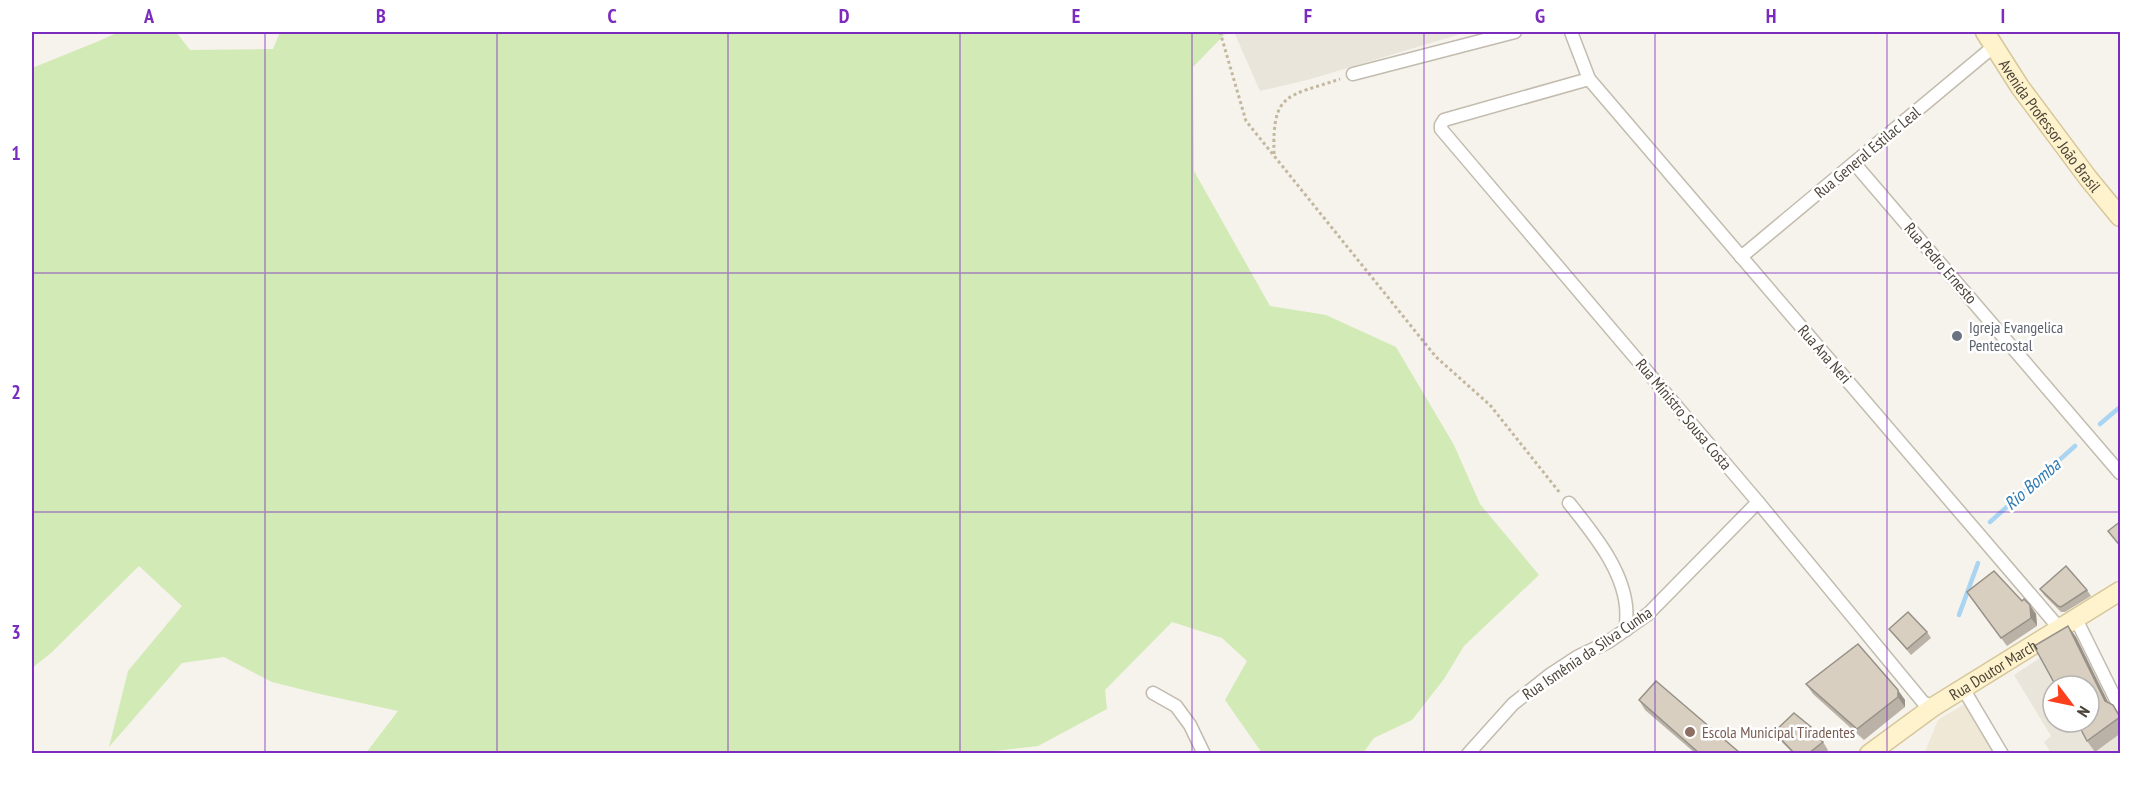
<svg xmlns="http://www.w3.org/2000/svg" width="2152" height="785" font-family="'PT Sans Narrow',sans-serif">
<rect width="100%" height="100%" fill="#f6f3ec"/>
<g fill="#eae5da">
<path d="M 1234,32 L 1467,32 L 1311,79 L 1260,91 Z"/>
<path d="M 2041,657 L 2058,686 L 2053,686 L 2053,722 L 2078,722 L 2120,733 L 2120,753 L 2051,753 L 2044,742 L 2051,736 L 2014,675 Z"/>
</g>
<path fill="#efe8d6" d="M 1966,703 L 1996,754 L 1924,754 L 1938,720 Z"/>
<path fill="#d2eab5" d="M 119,32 L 176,32 L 190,50 L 273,49 L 280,32 L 1227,32 L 1193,67 L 1194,171 L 1270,306 L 1326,315 L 1396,347 L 1454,445 L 1480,504 L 1539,575 L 1464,646 L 1444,679 L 1412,720 L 1374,738 L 1363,753 L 1262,753 L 1225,700 L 1247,661 L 1222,638 L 1172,622 L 1105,690 L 1107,709 L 1038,746 L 987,752 L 986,753 L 366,753 L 398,711 L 320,694 L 272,682 L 224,657 L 182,663 L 109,747 L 128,671 L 182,606 L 139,566 L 51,653 L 32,668 L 32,68 L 99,41 Z"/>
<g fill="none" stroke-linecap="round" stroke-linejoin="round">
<g stroke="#a9d4f2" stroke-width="4.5">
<path d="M 2100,424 L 2120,407"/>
<path d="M 1990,522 L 2075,446"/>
<path d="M 1959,615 L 1978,563"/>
</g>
<g stroke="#c2bbae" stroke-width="15">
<g id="minor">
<path d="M 1571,32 L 1589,79 L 2060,629"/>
<path d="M 1353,74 L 1515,32"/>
<path d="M 1589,79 L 1444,120 L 1441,125 L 1441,129 L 1758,502 L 1923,702 L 1933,707"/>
<path d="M 1854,163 L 2120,473"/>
<path d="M 1741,257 L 1993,47"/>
<path d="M 1569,503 C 1592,532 1622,568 1626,606 C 1627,614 1626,622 1626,630"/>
<path d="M 2076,619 L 2120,708"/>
<path d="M 1964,690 L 2002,754"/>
<path d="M 1153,693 L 1176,706 L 1190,725 L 1204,754"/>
<path d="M 1468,754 L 1513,704 L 1551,674 L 1577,657 L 1608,642 L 1648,614 L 1758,502"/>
</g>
</g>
<g stroke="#d6c79b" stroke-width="21">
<g id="secondary">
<path id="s1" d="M 1985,32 L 2020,87 L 2088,178 L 2120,217"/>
<path id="s2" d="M 1869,754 L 1933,707 L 2120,591"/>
</g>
</g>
<g stroke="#c4b79f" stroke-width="3" stroke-dasharray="3 3" stroke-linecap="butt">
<path d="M 1220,32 L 1246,121 L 1436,357 L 1490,405 L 1560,493"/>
<path d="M 1274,154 C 1272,91 1288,97 1340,79"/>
</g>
<use href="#minor" stroke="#fff" stroke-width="12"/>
<use href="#secondary" stroke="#fff3cd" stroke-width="18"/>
</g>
<g fill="#bab2a6">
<path d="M 2040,589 L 2087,590 L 2091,596 L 2065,612 L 2061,612 L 2044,595 Z"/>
<path d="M 1967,592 L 2022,601 L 2036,614 L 2037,626 L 2007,646 Z"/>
<path d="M 2068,626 L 2076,637 L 2108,703 L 2113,705 L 2121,716 L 2121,733 L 2095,752 L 2087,741 Z"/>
<path d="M 1889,629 L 1927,632 L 1931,638 L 1911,655 Z"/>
<path d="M 1858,644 L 1905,700 L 1905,707 L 1864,740 L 1813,694 L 1806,684 Z"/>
<path d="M 1639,700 L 1740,753 L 1695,753 L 1645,710 Z"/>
<path d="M 1811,727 L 1816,735 L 1816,736 L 1823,742 L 1828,750 L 1824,753 L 1793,753 L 1780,740 L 1774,732 Z"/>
</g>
<g fill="#979187">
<path d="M 2030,605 L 2036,614 L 2037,626 L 2031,618 Z"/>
<path d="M 2068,626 L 2076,637 L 2113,712 L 2105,701 Z"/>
<path d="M 1898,690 L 1905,700 L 1905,707 L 1898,697 Z"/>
</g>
<g fill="#d8cfc1" stroke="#979187" stroke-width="1.5">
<path d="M 2121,521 L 2121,547 L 2108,531 Z"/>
<path d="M 2066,566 L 2087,590 L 2061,607 L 2058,606 L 2040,589 Z"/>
<path d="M 1994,571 L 2022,601 L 2024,599 L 2030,605 L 2031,618 L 2001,638 L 1967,592 Z"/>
<path d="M 1908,612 L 1927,632 L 1907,649 L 1889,629 Z"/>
<path d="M 2068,626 L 2105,701 L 2113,705 L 2120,717 L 2087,741 L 2077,722 L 2089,722 L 2089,686 L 2056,686 L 2034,646 Z"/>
<path d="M 1858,644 L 1898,690 L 1898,697 L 1857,729 L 1806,684 Z"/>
<path d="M 1656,681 L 1740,753 L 1699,753 L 1639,700 Z"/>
<path d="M 1794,713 L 1811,727 L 1808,729 L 1823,742 L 1809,753 L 1794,753 L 1774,732 Z"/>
</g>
<path fill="none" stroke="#7b2cbf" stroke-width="1.5" stroke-opacity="0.55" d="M 265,32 L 265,754M 497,32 L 497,754M 728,32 L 728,754M 960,32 L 960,754M 1192,32 L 1192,754M 1424,32 L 1424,754M 1655,32 L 1655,754M 1887,32 L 1887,754M 32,273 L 2120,273M 32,512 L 2120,512"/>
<circle fill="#6b7280" stroke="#fff" stroke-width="2" cx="1957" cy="336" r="6"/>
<circle fill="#8d6e63" stroke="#fff" stroke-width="2" cx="1690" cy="732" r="6"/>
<g text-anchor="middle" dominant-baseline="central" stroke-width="5" stroke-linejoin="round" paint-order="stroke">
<g font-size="16" fill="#4b4439" stroke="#fff">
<text stroke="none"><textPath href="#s1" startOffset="114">Avenida Professor João Brasil</textPath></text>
<text transform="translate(1867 152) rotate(-40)">Rua General Estilac Leal</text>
<text transform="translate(1941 263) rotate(49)">Rua Pedro Ernesto</text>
<text transform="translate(1825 354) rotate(49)">Rua Ana Neri</text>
<text transform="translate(1684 414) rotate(50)">Rua Ministro Sousa Costa</text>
<text transform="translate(1587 653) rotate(-34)">Rua Ismênia da Silva Cunha</text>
<text stroke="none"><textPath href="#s2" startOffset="150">Rua Doutor March</textPath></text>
</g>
<g font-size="16" fill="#5b616d" stroke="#fff" text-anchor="start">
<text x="1969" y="327">Igreja Evangelica<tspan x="1969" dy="18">Pentecostal</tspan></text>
</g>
<g font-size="16" fill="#785e54" stroke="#fff" text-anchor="start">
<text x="1702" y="732">Escola Municipal Tiradentes</text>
</g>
<g font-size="18" font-style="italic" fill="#2e7ab2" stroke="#fff">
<text transform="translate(2032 484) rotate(-41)">Rio Bomba</text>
</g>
</g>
<rect width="2152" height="785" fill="none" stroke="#ffffff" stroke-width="66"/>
<g transform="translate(2071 704) rotate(122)"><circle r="28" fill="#ffffff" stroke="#b7b4b0" stroke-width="1.5"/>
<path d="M0-4.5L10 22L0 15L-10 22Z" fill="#fc3f1d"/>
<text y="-9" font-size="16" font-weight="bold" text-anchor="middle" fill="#4b4439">N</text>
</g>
<rect x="33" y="33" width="2086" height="719" fill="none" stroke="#7b2cbf" stroke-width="2"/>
<g font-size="20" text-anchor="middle" font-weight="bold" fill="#7b2cbf">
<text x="149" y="23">A</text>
<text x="381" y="23">B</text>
<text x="612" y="23">C</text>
<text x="844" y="23">D</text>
<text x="1076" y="23">E</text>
<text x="1308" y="23">F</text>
<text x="1540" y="23">G</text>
<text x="1771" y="23">H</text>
<text x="2003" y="23">I</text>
<text x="16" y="160">1</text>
<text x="16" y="399">2</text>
<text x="16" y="639">3</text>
</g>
</svg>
